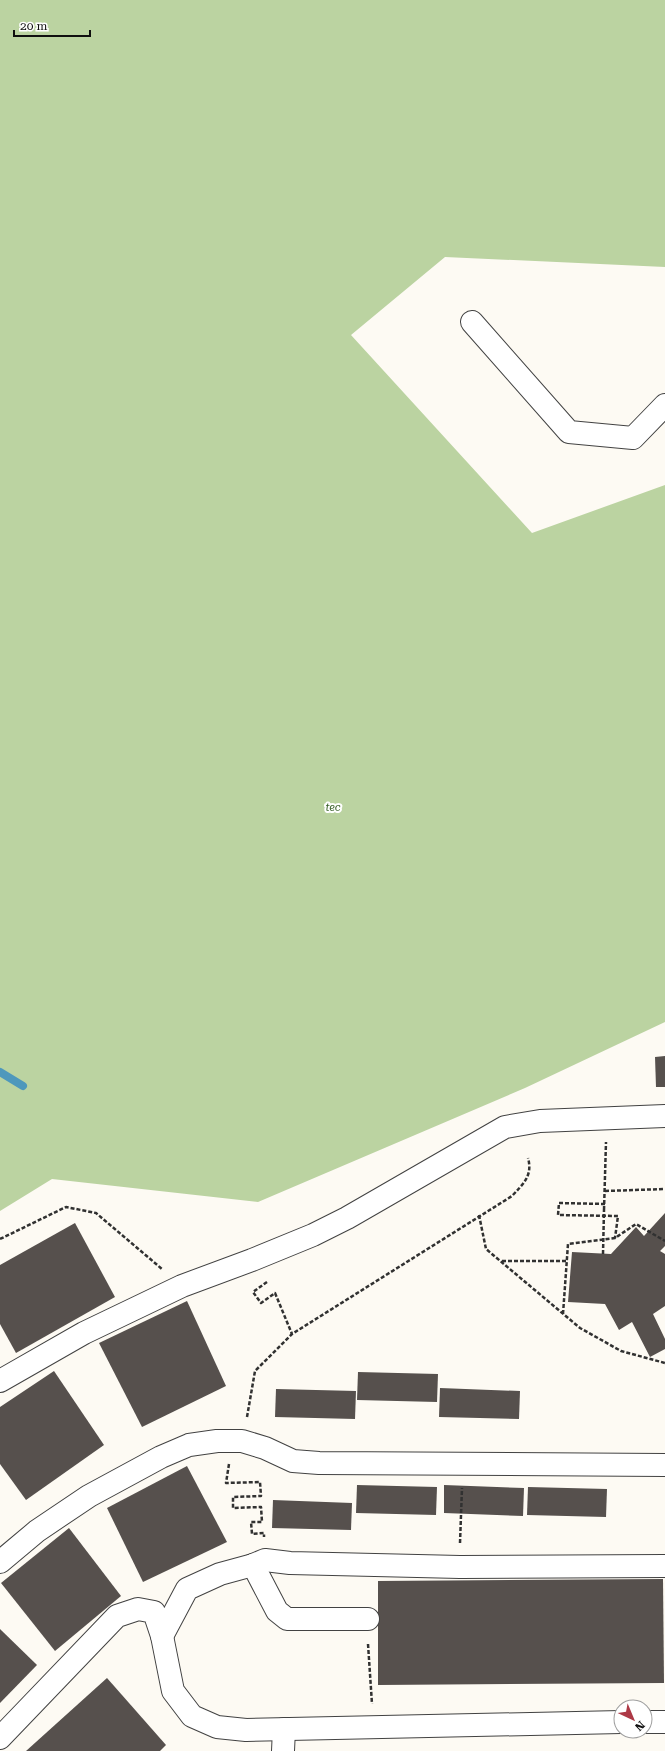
<svg xmlns="http://www.w3.org/2000/svg" width="665" height="1751" font-family="'Roboto Serif',serif">
<rect width="100%" height="100%" fill="#fdfaf3"/>
<path fill="#bbd3a1" d="M 0,0 L 665,0 L 665,267 L 445,257 L 351,335 L 532,533 L 665,485 L 665,1022 L 525,1088 L 258,1202 L 52,1179 L 0,1211 Z"/>
<g fill="none" stroke-linecap="round" stroke-linejoin="round">
<path stroke="#4e98bc" stroke-width="8" d="M 0,1072 L 23,1086"/>
</g>
<g fill="#56504d">
<path d="M 665,1056 L 665,1087 L 656,1087 L 655,1057 Z"/>
<path d="M 665,1213 L 665,1246 L 660,1251 L 665,1254 L 665,1306 L 653,1314 L 665,1339 L 665,1349 L 650,1357 L 632,1322 L 619,1330 L 605,1304 L 568,1302 L 572,1252 L 611,1254 L 636,1227 L 644,1236 Z"/>
<path d="M 75,1223 L 115,1297 L 16,1353 L 0,1324 L 0,1265 Z"/>
<path d="M 187,1301 L 226,1386 L 142,1427 L 99,1343 Z"/>
<path d="M 54,1371 L 104,1445 L 26,1500 L 0,1464 L 0,1407 Z"/>
<path d="M 358,1372 L 438,1374 L 437,1402 L 357,1400 Z"/>
<path d="M 440,1388 L 520,1391 L 519,1419 L 439,1417 Z"/>
<path d="M 276,1389 L 356,1391 L 355,1419 L 275,1417 Z"/>
<path d="M 187,1466 L 227,1542 L 143,1582 L 107,1508 Z"/>
<path d="M 357,1485 L 437,1487 L 436,1515 L 356,1513 Z"/>
<path d="M 444,1485 L 524,1488 L 523,1516 L 444,1513 Z"/>
<path d="M 528,1487 L 607,1489 L 606,1517 L 527,1515 Z"/>
<path d="M 273,1500 L 352,1503 L 351,1530 L 272,1528 Z"/>
<path d="M 69,1528 L 121,1596 L 55,1651 L 1,1583 Z"/>
<path d="M 663,1579 L 664,1683 L 378,1685 L 378,1581 Z"/>
<path d="M 0,1629 L 37,1665 L 0,1703 Z"/>
<path d="M 107,1678 L 166,1745 L 160,1751 L 26,1751 Z"/>
</g>
<g fill="none" stroke-linecap="round" stroke-linejoin="round">
<g stroke="#424242" stroke-width="24">
<g id="minor">
<path d="M 472,322 L 569,432 L 633,438 L 665,405"/>
<path d="M 0,1381 L 84,1333 L 182,1286 L 252,1260 L 313,1235 L 347,1218 L 505,1127 L 540,1121 L 665,1116"/>
<path d="M 0,1562 L 37,1531 L 89,1496 L 161,1457 L 189,1445 L 217,1441 L 242,1441 L 265,1448 L 293,1461 L 319,1463 L 665,1465"/>
<path d="M 253,1565 L 277,1611 L 287,1619 L 368,1619"/>
<path d="M 162,1636 L 173,1691 L 192,1716 L 217,1727 L 246,1730 L 621,1722"/>
<path d="M 645,1722 L 665,1722"/>
<path d="M 0,1738 L 117,1616 L 138,1609 L 154,1612 L 162,1636 L 187,1589 L 220,1574 L 253,1565 L 265,1560 L 290,1563 L 460,1567 L 665,1566"/>
<path d="M 283,1751 L 284,1729"/>
</g>
</g>
<g stroke="#313131" stroke-width="2.5" stroke-dasharray="4 2" stroke-linecap="butt">
<path d="M 605,1191 L 665,1189"/>
<path d="M 605,1204 L 559,1203 L 558,1215 L 618,1216 L 615,1238"/>
<path d="M 604,1210 L 606,1142"/>
<path d="M 479,1215 L 486,1249 L 580,1328 L 621,1351 L 665,1363"/>
<path d="M 0,1239 L 66,1207 L 96,1213 L 162,1269"/>
<path d="M 502,1261 L 567,1261"/>
<path d="M 267,1282 L 253,1292 L 261,1303 L 275,1293 L 292,1334"/>
<path d="M 563,1314 L 568,1244 L 615,1238 L 636,1224 L 665,1241"/>
<path d="M 247,1417 L 255,1371 L 292,1334 L 512,1196 C 523,1184 533,1176 528,1158"/>
<path d="M 229,1464 L 226,1483 L 260,1482 L 261,1496 L 233,1497 L 233,1508 L 261,1507 L 262,1522 L 251,1522 L 252,1534 L 264,1533 L 264,1537"/>
<path d="M 460,1543 L 462,1488"/>
<path d="M 368,1644 L 372,1704"/>
</g>
<use href="#minor" stroke="#fff" stroke-width="22"/>
<path stroke="#313131" stroke-width="2.5" stroke-dasharray="4 2" stroke-linecap="butt" d="M 603,1254 L 604,1210"/>
</g>
<g text-anchor="middle" dominant-baseline="central" stroke-width="4" stroke-linejoin="round" paint-order="stroke">
<g font-size="11" font-style="italic" fill="#375f27" stroke="#fff">
<text x="333" y="807">tec</text>
</g>
</g>
<g transform="translate(633 1719) rotate(136)"><circle r="19" fill="#ffffff" stroke="#9f9f9f"/>
<path d="M0-3L7 15L0 10L-7 15Z" fill="#ad3946"/>
<text y="-6" font-size="11" font-weight="bold" text-anchor="middle" fill="#0f0f0f">N</text>
</g>
<path d="M14 30v6h76v-6" fill="none" stroke="#0f0f0f" stroke-width="2"/>
<text x="20" y="30" font-size="12" fill="#0f0f0f" stroke="#ffffff" stroke-width="3" paint-order="stroke">20 m</text>
</svg>
